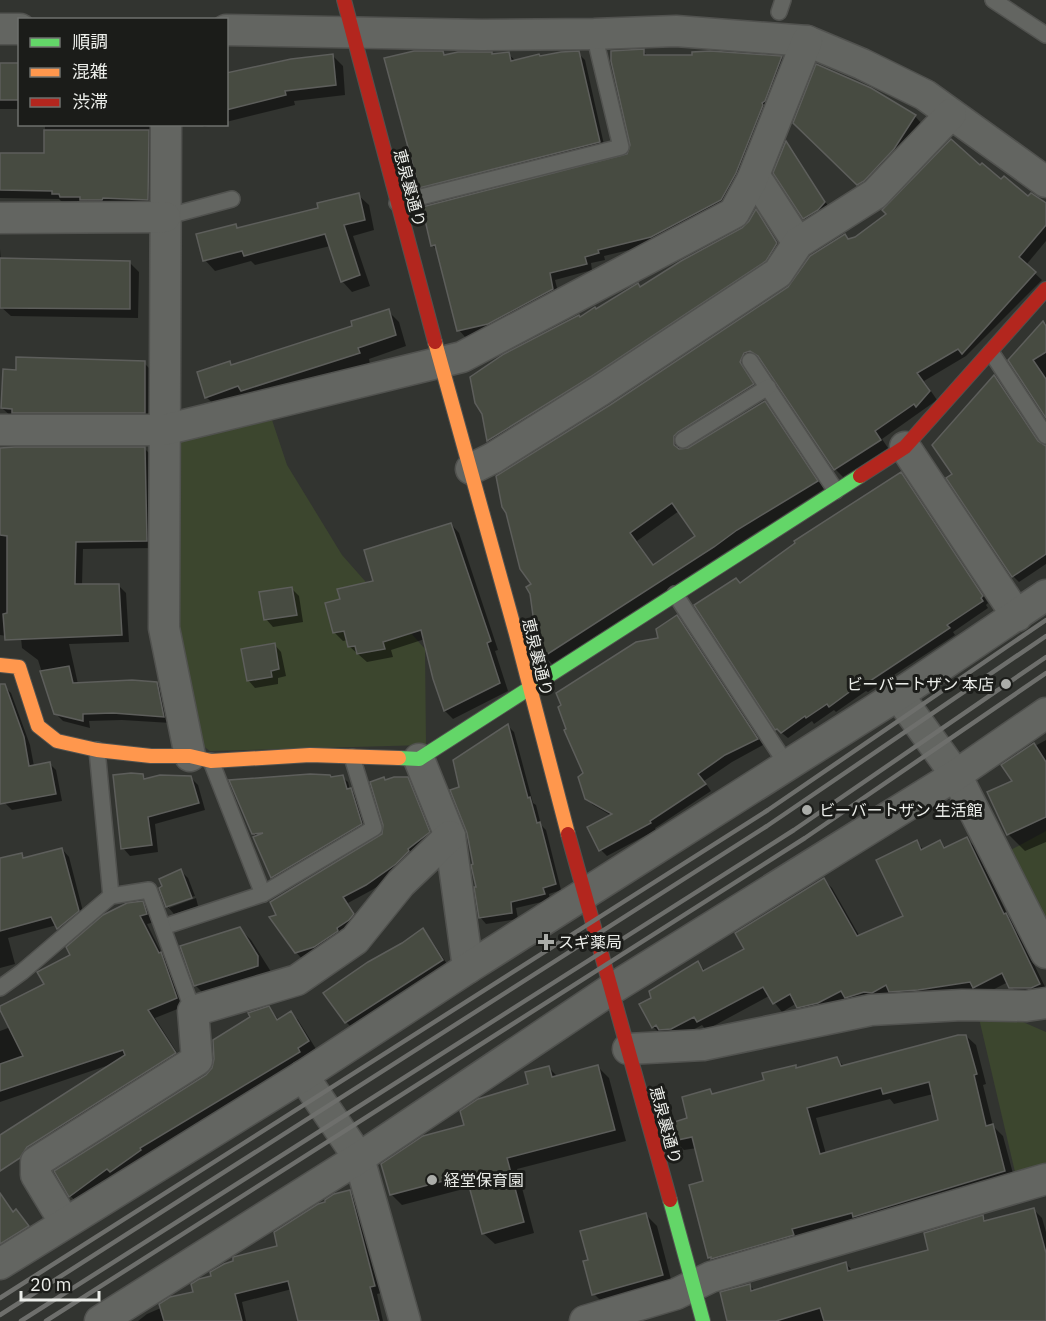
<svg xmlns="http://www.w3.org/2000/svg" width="1046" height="1321" font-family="'IBM Plex Sans','Noto Sans JP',sans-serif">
<rect width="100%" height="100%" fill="#323430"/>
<g fill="#3c462e">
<path d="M 257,417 L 261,423 L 272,420 L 287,465 L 342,555 L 425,649 L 426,745 L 210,751 L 195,740 L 172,614 L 173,437 Z"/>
<path d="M 1046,831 L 1046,933 L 1007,852 Z"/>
<path d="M 978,1014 L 1014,1018 L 1046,1032 L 1046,1163 L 1015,1172 Z"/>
</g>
<g fill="#0007" fill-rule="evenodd">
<path d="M 643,51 L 649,57 L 694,57 L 710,52 L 782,58 L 788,64 L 728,207 L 658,243 L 604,256 L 605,260 L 591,263 L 592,270 L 555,280 L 559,296 L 495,330 L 465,337 L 459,330 L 438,252 L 432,245 L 629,155 Z"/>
<path d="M 443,53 L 446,56 L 508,54 L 515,60 L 578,53 L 585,60 L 605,149 L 427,193 L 420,187 Z"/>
<path d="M 333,56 L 343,66 L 345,95 L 294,101 L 295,105 L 226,122 L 226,75 Z"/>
<path d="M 0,64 L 20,65 L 20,109 L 0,109 Z"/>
<path d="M 915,116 L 921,123 L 901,155 L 865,191 L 795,123 Z"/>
<path d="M 45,124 L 161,124 L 157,208 L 63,203 L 59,199 L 0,198 L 0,154 L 45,154 Z"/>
<path d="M 201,124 L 216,124 L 204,127 Z"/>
<path d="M 787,143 L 792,149 L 830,209 L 811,224 L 804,218 L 775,173 Z"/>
<path d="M 980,167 L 1029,199 L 1046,205 L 1046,241 L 1026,265 L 1042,280 L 966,356 L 924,381 L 937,400 L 882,439 L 888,448 L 843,477 L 835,469 L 763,361 L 759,358 L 752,361 L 747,371 L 760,393 L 681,444 L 682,450 L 689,450 L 764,403 L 772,410 L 824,489 L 552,664 L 545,656 L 539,632 L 537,630 L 532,593 L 533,584 L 611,406 L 789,288 L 845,235 L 849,240 L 856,238 ZM 679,511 L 697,536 L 654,566 L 637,541 Z"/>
<path d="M 358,195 L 369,205 L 374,230 L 353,236 L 370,286 L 352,292 L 342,281 L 330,246 L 255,265 L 251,261 L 215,271 L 205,260 L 236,226 L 239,229 L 319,209 Z"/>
<path d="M 756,212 L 782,249 L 771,266 L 493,446 L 488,441 L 483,413 L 580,319 L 641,288 L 743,229 Z"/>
<path d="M 0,249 L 1,259 L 130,263 L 139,272 L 138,318 L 11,316 L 1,307 Z"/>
<path d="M 388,311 L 399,322 L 406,346 L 369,359 L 370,364 L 218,408 L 206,397 L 230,363 L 233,366 L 354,327 Z"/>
<path d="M 1046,323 L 1046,415 L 1010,360 Z"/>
<path d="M 144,363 L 155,374 L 156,423 L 14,419 L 2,408 Z"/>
<path d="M 994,377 L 1000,383 L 1041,445 L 1046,447 L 1046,564 L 1019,582 L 1013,576 L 954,475 Z"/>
<path d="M 145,449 L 152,456 L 154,548 L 83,549 L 82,585 L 118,585 L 126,593 L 129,642 L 69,644 L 78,684 L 157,683 L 164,691 L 171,723 L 122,720 L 89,721 L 90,728 L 63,721 L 55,713 L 38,660 L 22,648 L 21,638 L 0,635 L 0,450 Z"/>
<path d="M 901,474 L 907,480 L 988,603 L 986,605 L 988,608 L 953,632 L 955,635 L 868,692 L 866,691 L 836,712 L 834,710 L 814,724 L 812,721 L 788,738 L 777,729 L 740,584 Z"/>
<path d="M 451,524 L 459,533 L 498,650 L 495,651 L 508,691 L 453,719 L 445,711 L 425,639 L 391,650 L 393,657 L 367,662 L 350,647 L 348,640 L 343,641 L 334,632 L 341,600 L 375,582 Z"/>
<path d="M 291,588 L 299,596 L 303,622 L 273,627 L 266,619 Z"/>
<path d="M 677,617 L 684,624 L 763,745 L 732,762 L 704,781 L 711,791 L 655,828 L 656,830 L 607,856 L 601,850 L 612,816 L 593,805 L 586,798 L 585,773 L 659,639 Z"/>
<path d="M 274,644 L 281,652 L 286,676 L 278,678 L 278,684 L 255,688 L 248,680 Z"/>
<path d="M 0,685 L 4,686 L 11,693 L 30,745 L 34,766 L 49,763 L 56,770 L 62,801 L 12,810 L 5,803 L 0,784 Z"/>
<path d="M 508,726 L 514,732 L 533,803 L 536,805 L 541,825 L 546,830 L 561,890 L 549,894 L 550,900 L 516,908 L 518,919 L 486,924 L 480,917 L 475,866 L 461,788 Z"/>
<path d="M 1046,740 L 1046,842 L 1025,851 L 1008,834 L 1014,782 L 1035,746 Z"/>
<path d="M 143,775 L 147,780 L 190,777 L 198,785 L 205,810 L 155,824 L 158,852 L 130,856 L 123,848 Z"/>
<path d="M 342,777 L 348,782 L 350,790 L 356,795 L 367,829 L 278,882 L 273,877 L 257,837 L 253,833 L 332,778 Z"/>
<path d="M 407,779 L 413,785 L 435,838 L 402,870 L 372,890 L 348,903 L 359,921 L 302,959 L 296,952 L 278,916 L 380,837 L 385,830 L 386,781 Z"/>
<path d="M 967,839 L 975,847 L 1008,916 L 1014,923 L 1046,989 L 1019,996 L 1008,982 L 983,995 L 899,999 L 893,994 L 881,1000 L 855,1005 L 848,999 L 827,1011 L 807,1015 L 797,1003 L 782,1012 L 769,996 L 706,1030 L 702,1025 L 680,1037 L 662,1035 L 653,1027 L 653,999 L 697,963 L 706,971 L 746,949 L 824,880 L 832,888 L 860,937 L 905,917 L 917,842 L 924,850 L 940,842 L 947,849 Z"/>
<path d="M 62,849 L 69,857 L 85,919 L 66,935 L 57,925 L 8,938 L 15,964 L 0,968 L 0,859 L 21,854 L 26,859 Z"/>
<path d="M 181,871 L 188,878 L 195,896 L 169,904 L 169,908 L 196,898 L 198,906 L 174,914 L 167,906 L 164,887 Z"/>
<path d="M 142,902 L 151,911 L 155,922 L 147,924 L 163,956 L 169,962 L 185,1006 L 155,1018 L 183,1062 L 65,1127 L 31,1140 L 109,1065 L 0,1102 L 0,1031 L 42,1015 L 46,985 L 72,955 Z"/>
<path d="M 240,929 L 251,940 L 273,975 L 207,997 L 196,986 L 182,947 Z"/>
<path d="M 423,930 L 430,938 L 449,967 L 353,1029 L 346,1022 L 403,945 Z"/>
<path d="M 269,1008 L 279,1020 L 291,1013 L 298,1020 L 316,1049 L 304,1056 L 307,1060 L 78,1203 L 70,1196 L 207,1076 L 252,1017 Z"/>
<path d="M 965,1035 L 976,1045 L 986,1084 L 983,1085 L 993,1126 L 1003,1136 L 1015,1181 L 719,1268 L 709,1257 L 705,1182 L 697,1148 L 684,1150 L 674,1140 L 710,1091 L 714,1095 L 766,1081 L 795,1067 L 798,1069 L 837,1059 L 844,1066 ZM 933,1094 L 940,1121 L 826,1154 L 816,1118 L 890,1099 L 894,1104 Z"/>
<path d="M 598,1067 L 609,1078 L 626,1141 L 517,1169 L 534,1233 L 495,1244 L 483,1233 L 471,1187 L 402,1205 L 391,1194 L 466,1126 L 530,1085 L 549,1068 L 558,1077 Z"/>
<path d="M 0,1192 L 14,1213 L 23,1219 L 35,1234 L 0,1255 Z"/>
<path d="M 350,1192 L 357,1199 L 381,1293 L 377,1294 L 383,1321 L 300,1321 L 292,1289 L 242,1302 L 246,1321 L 138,1321 L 147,1314 L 195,1293 L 213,1277 L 279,1247 Z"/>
<path d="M 1034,1210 L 1042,1218 L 1046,1232 L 1046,1321 L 729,1321 L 749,1285 L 755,1291 L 846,1264 L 853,1271 L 930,1251 L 983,1217 L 987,1222 Z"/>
<path d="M 646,1215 L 657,1226 L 673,1287 L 605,1305 L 594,1294 L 590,1261 Z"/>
</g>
<g fill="#474b41" stroke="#5d5e5b" stroke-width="1.5" fill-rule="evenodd">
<path d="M 644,49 L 644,55 L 692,55 L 692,52 L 710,51 L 782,56 L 765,101 L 762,103 L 763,105 L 736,173 L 721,200 L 651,237 L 598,250 L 599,253 L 585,257 L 587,264 L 550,273 L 553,289 L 488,324 L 457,331 L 435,245 L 431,246 L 422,207 L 627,154 L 630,145 L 611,61 L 611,51 Z"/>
<path d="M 414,51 L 443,51 L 444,55 L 458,52 L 492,52 L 492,54 L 509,52 L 511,61 L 539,54 L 540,56 L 561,52 L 579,51 L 600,142 L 419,188 L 384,58 Z"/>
<path d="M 333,54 L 336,85 L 285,91 L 286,95 L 226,110 L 226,73 L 291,59 Z"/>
<rect x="0" y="63" width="20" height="37"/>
<path d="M 816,64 L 871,88 L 916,115 L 894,149 L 864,181 L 857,185 L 793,123 Z"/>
<path d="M 44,130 L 149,130 L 148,200 L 103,198 L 102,200 L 80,200 L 80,197 L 60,197 L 59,194 L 52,194 L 52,191 L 0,190 L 0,153 L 44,153 Z"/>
<path d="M 951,139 L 980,165 L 982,163 L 1001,179 L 1004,176 L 1028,196 L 1031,193 L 1046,203 L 1046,225 L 1019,257 L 1036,272 L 962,354 L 958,349 L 917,373 L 930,391 L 916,407 L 914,404 L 875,431 L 881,440 L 834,470 L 758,356 L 750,351 L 744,353 L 740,362 L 754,384 L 678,432 L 674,436 L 674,445 L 679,449 L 688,448 L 765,401 L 818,481 L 737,530 L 714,547 L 543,657 L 537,629 L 535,630 L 530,594 L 526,587 L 531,584 L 520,569 L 506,513 L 502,507 L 496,476 L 610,405 L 788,287 L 810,256 L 845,234 L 848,239 L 855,237 L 886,214 L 882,210 ZM 672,503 L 695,536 L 653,565 L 630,533 Z"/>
<path d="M 786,141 L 825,202 L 818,210 L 803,219 L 773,173 Z"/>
<path d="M 359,193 L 365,220 L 344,225 L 360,275 L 341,282 L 325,234 L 244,256 L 242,251 L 203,261 L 196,234 L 236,224 L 237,228 L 318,208 L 317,203 Z"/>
<path d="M 756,209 L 777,243 L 766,261 L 592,376 L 487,441 L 482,414 L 475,403 L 470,377 L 504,354 L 579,315 L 580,317 L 595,307 L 596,309 L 638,283 L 640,287 L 681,261 L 742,228 L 749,221 Z"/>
<path d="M 0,258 L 130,261 L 130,309 L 0,308 Z"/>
<path d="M 389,309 L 396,335 L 358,348 L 360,353 L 241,391 L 238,386 L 205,398 L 197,372 L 230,361 L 231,365 L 352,326 L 351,321 Z"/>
<path d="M 1043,321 L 1046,326 L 1046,352 L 1033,360 L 1046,379 L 1046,418 L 1008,360 Z"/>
<path d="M 16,357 L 145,361 L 145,413 L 12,413 L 12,409 L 1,408 L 3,369 L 16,370 Z"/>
<path d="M 994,375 L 1038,441 L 1046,446 L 1046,554 L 1012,577 L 946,478 L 952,474 L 932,445 Z"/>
<path d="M 15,447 L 145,447 L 147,541 L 76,542 L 75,584 L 119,584 L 122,635 L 5,640 L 3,614 L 7,613 L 7,536 L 0,535 L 0,448 Z"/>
<path d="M 901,472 L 983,596 L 981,598 L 983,601 L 947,625 L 950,628 L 861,687 L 859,685 L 829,707 L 827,704 L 806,718 L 805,716 L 781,733 L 777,729 L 775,730 L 694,605 L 736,578 L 740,583 L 795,543 L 794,541 Z"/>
<path d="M 451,523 L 491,641 L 487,643 L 500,683 L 444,711 L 433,679 L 421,630 L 383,642 L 385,649 L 357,654 L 355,646 L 348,647 L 344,631 L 333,633 L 325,603 L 340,599 L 337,589 L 373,581 L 364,550 Z"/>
<path d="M 292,587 L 297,615 L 264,620 L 259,592 Z"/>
<path d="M 677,615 L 758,739 L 725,755 L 698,774 L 706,784 L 650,821 L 651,823 L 599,851 L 587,827 L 612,814 L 585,799 L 578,777 L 583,773 L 564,730 L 566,729 L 558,707 L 561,705 L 556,693 L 636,642 L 658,638 L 656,629 Z"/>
<path d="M 275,643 L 279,669 L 271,671 L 272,677 L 247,681 L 241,649 Z"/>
<path d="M 69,666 L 73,683 L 132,680 L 157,682 L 164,717 L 113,713 L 83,714 L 83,721 L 54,714 L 40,671 Z"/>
<path d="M 0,684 L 5,684 L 24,737 L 29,766 L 50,762 L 56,794 L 0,804 Z"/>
<path d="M 508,724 L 528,798 L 530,797 L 537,823 L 540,822 L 556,884 L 543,888 L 545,894 L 511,902 L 512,913 L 479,918 L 474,887 L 476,887 L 471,865 L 473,864 L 467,833 L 450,790 L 459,787 L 453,760 Z"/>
<path d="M 1034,743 L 1046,762 L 1046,817 L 1007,835 L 987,792 L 1012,781 L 1001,765 Z"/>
<path d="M 131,773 L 143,774 L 144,779 L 160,775 L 191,776 L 199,803 L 148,817 L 152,845 L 121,849 L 113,775 Z"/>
<path d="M 310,774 L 330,775 L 331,777 L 343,775 L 347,789 L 351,788 L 362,824 L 271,878 L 253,837 L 263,833 L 252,834 L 229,780 Z"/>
<path d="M 384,777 L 385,780 L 394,777 L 408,777 L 430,832 L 408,849 L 409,851 L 396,864 L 366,885 L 343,897 L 354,914 L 349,920 L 337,928 L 338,931 L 314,947 L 295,953 L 269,917 L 276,915 L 270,902 L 382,834 L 383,825 L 370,782 Z"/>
<path d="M 967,837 L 1004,914 L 1006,913 L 1040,984 L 1031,988 L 1009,988 L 1002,973 L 973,988 L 970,982 L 918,990 L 889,992 L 886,985 L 872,993 L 864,992 L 845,998 L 841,991 L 818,1003 L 797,1008 L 790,994 L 773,1004 L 763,987 L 697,1022 L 694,1017 L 671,1029 L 659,1030 L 656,1025 L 652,1028 L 639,1004 L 651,998 L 649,991 L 698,961 L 703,971 L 744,949 L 735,933 L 824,878 L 857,936 L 903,916 L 876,860 L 917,840 L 921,850 L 940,840 L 944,848 Z"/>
<path d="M 62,848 L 79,911 L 57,929 L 51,917 L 0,931 L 0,858 L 22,853 L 23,858 Z"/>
<path d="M 181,869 L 192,898 L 166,907 L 159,888 L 162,886 L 159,879 Z"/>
<path d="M 143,901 L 147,914 L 140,916 L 159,953 L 161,952 L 177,998 L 148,1010 L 176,1053 L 27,1147 L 20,1158 L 0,1171 L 0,1135 L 125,1055 L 123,1050 L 0,1091 L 0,1064 L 23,1056 L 0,1010 L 0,1006 L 44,984 L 37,972 L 70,955 L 66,947 L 103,915 L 127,903 Z"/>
<path d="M 240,927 L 258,956 L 258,966 L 194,986 L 180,946 Z"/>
<path d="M 423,928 L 443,960 L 345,1023 L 323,993 L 368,962 L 402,943 Z"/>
<path d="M 269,1006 L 277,1020 L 291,1011 L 309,1041 L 298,1048 L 300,1052 L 140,1148 L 141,1150 L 110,1172 L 107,1169 L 69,1197 L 54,1171 L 206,1075 L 212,1068 L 214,1059 L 213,1040 L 250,1017 L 248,1013 Z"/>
<path d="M 958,1035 L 966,1035 L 977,1074 L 974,1075 L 986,1126 L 993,1124 L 1005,1171 L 853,1217 L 852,1213 L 792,1229 L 794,1235 L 711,1259 L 711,1257 L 708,1258 L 689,1185 L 703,1181 L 692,1137 L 673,1141 L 668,1124 L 687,1118 L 682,1097 L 710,1089 L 712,1094 L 764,1080 L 762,1073 L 796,1065 L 796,1068 L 837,1057 L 841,1066 ZM 929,1082 L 938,1120 L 820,1154 L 807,1108 L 881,1088 L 883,1094 Z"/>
<path d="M 598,1065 L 615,1130 L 507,1158 L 524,1222 L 482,1234 L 466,1175 L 390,1195 L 381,1164 L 423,1136 L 464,1125 L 460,1111 L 478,1099 L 528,1084 L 525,1072 L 549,1066 L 552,1077 Z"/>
<path d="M 350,1190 L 375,1286 L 370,1287 L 379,1321 L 298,1321 L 288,1281 L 235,1294 L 242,1321 L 164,1321 L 159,1304 L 170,1297 L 193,1292 L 191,1284 L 199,1279 L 211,1276 L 210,1272 L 224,1264 L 233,1261 L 233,1257 L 277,1246 L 274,1232 L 318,1204 L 325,1202 L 325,1200 L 334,1194 Z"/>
<path d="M 0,1193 L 13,1212 L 16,1209 L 29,1226 L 0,1244 Z"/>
<path d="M 1034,1208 L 1046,1253 L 1046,1321 L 824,1321 L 820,1308 L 776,1321 L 727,1321 L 720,1292 L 750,1284 L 751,1291 L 846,1262 L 848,1271 L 928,1250 L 924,1233 L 983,1215 L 984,1221 Z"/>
<path d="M 646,1213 L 663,1275 L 592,1295 L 583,1261 L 588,1260 L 580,1231 Z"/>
</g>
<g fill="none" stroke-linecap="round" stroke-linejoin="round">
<g stroke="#51524f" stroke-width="18">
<g id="lane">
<path d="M 993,0 L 1046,35"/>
<path d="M 779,12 L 783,0"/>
<path d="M 397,203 L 621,147 L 594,34"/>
<path d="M 165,217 L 232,199"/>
<path d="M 991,352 L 1046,436"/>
<path d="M 750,361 L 836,491"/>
<path d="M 683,440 L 768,387"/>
<path d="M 675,594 L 787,765"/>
<path d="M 97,750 L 111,896"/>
<path d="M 211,761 L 263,894"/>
<path d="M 163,927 L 263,894 L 374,828 L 352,757"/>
<path d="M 0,988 L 22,972 L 111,896 L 149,890 L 193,1011"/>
</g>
</g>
<g stroke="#51524f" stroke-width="33">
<g id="street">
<path d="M 0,29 L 20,29"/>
<path d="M 226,30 L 482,35 L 594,34 L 676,31 L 807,41 L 862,64 L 925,95 L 1046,182"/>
<path d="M 166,124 L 164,628 L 190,756"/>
<path d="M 752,180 L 760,184 L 798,243"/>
<path d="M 0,218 L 165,217"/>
<path d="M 0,430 L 164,430 L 462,357 L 734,213 L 752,180 L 807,41"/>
<path d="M 905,447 L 1017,616"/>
<path d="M 471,469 L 493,458 L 601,390 L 778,273 L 798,243 L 875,194 L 951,114"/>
<path d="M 898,695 L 956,775 L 1046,953"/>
<path d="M 419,759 L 450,836 L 468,968"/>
<path d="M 628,1049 L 703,1045 L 871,1010 L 962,1005 L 1026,1006 L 1046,1003"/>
<path d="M 303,1076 L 359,1158 L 405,1321"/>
<path d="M 65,1223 L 36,1175 L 36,1162 L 197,1060 L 193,1011 L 297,980 L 355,940 L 401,883 L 450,836"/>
<path d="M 0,1264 L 303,1076 L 468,968 L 898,695 L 1046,595"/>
<path d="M 100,1321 L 359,1158 L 610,990 L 956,775 L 1046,713"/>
<path d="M 585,1321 L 676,1294 L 711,1277 L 1046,1179"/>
</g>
</g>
<g stroke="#51524f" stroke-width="16">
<g id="fast">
<path d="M 399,758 L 419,759 L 860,476"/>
<path d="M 670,1200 L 703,1321"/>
</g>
</g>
<g stroke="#51524f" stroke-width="16">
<g id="slow">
<path d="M 435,342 L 516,634 L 568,834"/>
<path d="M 0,665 L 19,667 L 38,726 L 57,741 L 97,750 L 151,756 L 190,756 L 211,761 L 310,755 L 399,758"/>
</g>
</g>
<g stroke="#51524f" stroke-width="16">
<g id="jam">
<path d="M 344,0 L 435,342"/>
<path d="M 860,476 L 905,447 L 1046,289"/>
<path d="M 568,834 L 670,1200"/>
</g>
</g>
<use href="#lane" stroke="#636561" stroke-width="15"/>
<use href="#street" stroke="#636561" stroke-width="30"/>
<use href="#fast" stroke="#63d668" stroke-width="14"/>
<use href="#slow" stroke="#ff974d" stroke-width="14"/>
<use href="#jam" stroke="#b3261e" stroke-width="14"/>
<g stroke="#6e6f6c" stroke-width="4.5">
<path d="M 0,1298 L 768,810 L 1046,620"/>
<path d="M 0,1315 L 767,826 L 1046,636"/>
<path d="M 21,1321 L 794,830 L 1046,657"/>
<path d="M 46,1321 L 805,838 L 1046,673"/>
</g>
</g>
<g fill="#abada9" stroke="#1b1c19" stroke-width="2">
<circle cx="1006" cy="684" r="6"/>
<circle cx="807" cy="810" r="6"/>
<path d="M543 933h6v6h6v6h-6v6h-6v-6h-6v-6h6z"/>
<circle cx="432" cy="1180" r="6"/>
</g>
<g text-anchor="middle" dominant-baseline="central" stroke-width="6" stroke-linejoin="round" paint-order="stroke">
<g font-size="16" fill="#eceeea" stroke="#1b1c19">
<text transform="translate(410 188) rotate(75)">恵泉裏通り</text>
<text transform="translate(538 657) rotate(76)">恵泉裏通り</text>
<text transform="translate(666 1125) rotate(75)">恵泉裏通り</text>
</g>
<g font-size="16" fill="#eceeea" stroke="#1b1c19" text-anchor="start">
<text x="994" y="684" text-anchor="end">ビーバートザン 本店</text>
<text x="819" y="810">ビーバートザン 生活館</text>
<text x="558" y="942">スギ薬局</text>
<text x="444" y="1180">経堂保育園</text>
</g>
</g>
<rect x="18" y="18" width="210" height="108" fill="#1b1c19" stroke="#6f706d" stroke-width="1.5"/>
<rect x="30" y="38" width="30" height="9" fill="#63d668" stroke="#6f706d" stroke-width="1.5"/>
<text x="72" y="48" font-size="18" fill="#eceeea">順調</text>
<rect x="30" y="68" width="30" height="9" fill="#ff974d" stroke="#6f706d" stroke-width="1.5"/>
<text x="72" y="78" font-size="18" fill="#eceeea">混雑</text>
<rect x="30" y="98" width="30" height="9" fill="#b3261e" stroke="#6f706d" stroke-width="1.5"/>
<text x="72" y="108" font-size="18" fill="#eceeea">渋滞</text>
<path d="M21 1291v9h78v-9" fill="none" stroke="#eceeea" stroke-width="3"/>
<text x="30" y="1291" font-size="18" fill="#eceeea" stroke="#1b1c19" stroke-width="4.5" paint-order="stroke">20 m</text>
</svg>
